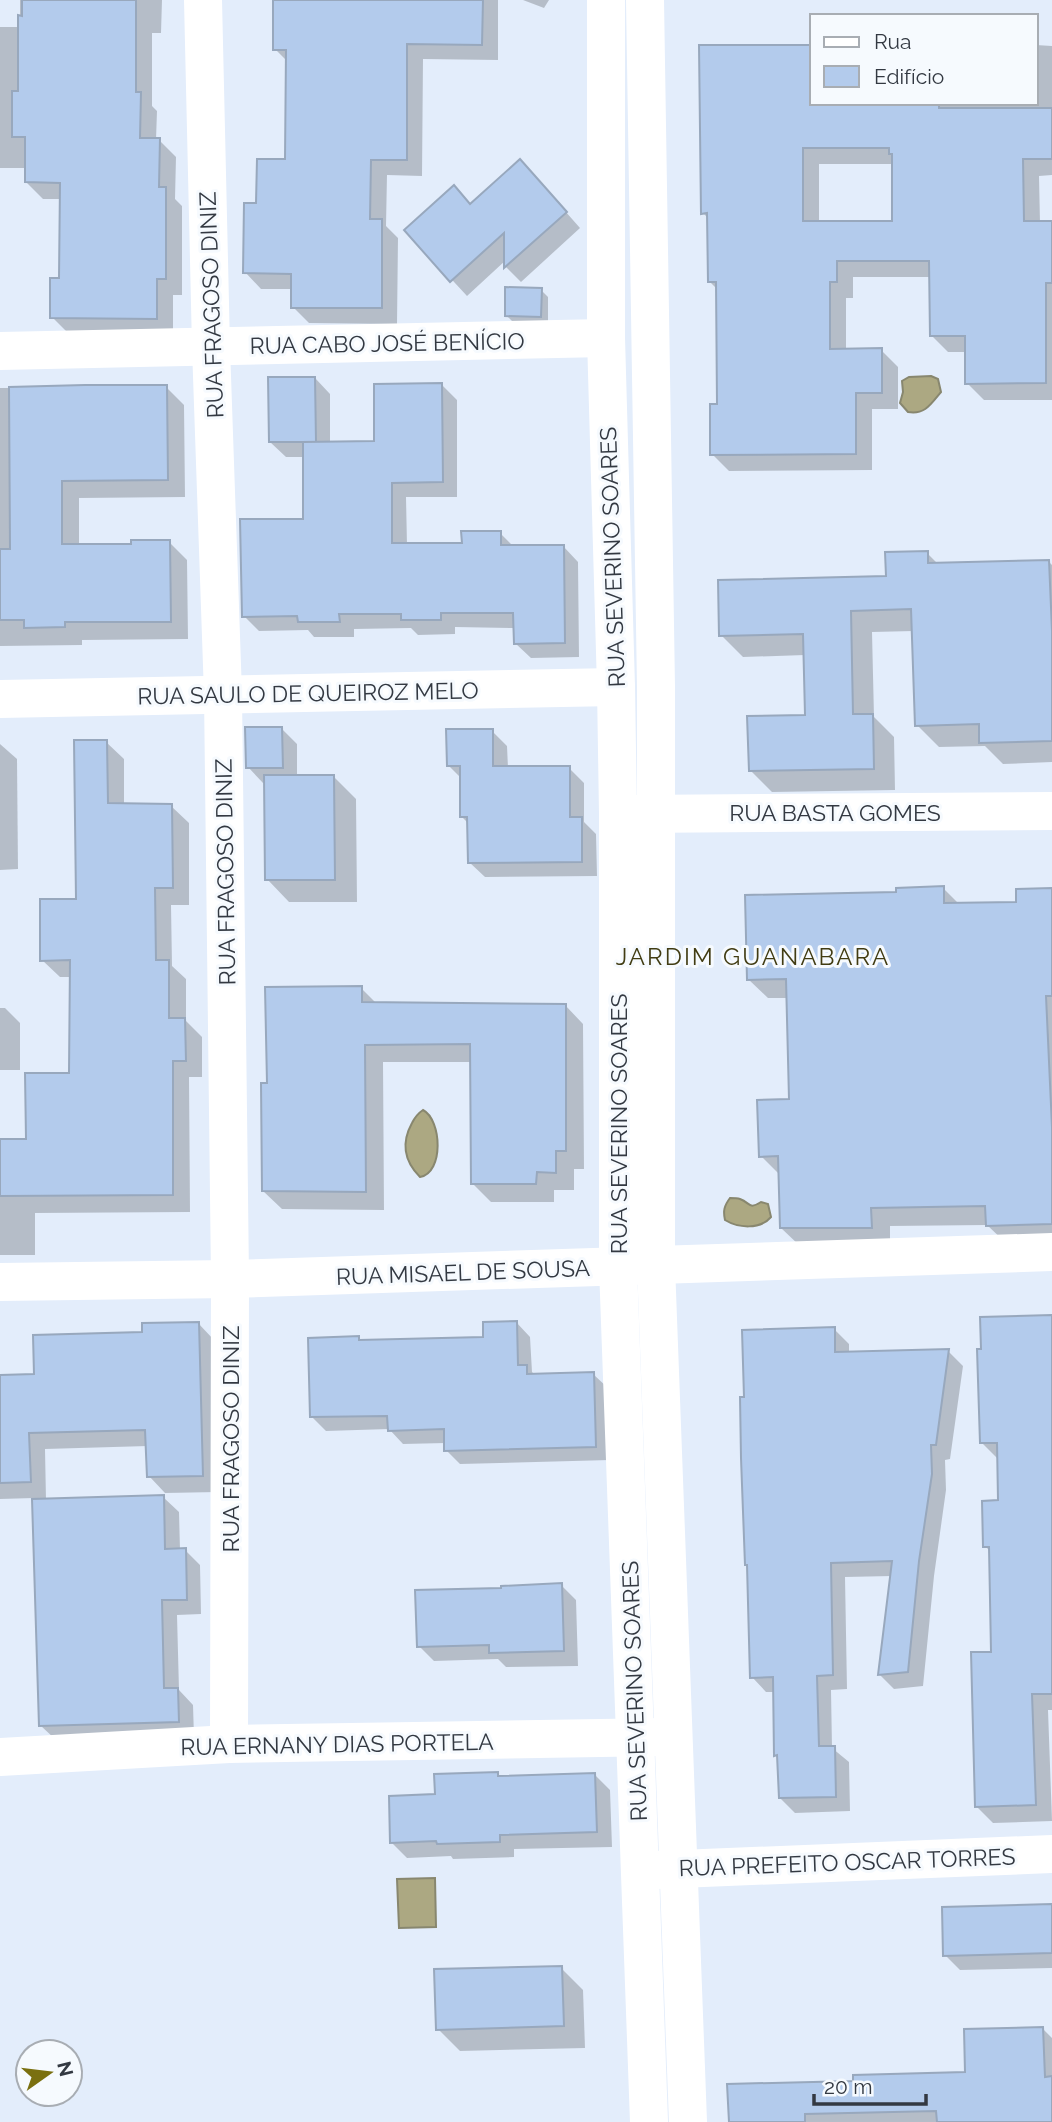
<svg xmlns="http://www.w3.org/2000/svg" width="1052" height="2122" font-family="Raleway,sans-serif">
<rect width="100%" height="100%" fill="#e3edfb"/>
<g fill="#aca882" stroke="#88876f" stroke-width="2">
<path d="M 931,376 L 938,379 L 941,392 C 931,404 925,415 908,412 L 900,403 L 903,392 L 902,381 L 909,377 Z"/>
<path d="M 423,1110 C 442,1120 444,1173 420,1177 C 404,1161 401,1143 412,1123 C 415,1117 417,1114 423,1110 Z"/>
<path d="M 730,1198 C 734,1198 737,1198 740,1199 C 751,1203 748,1210 761,1202 L 768,1204 L 771,1217 C 760,1230 738,1228 725,1220 C 723,1211 724,1206 730,1198 Z"/>
<path d="M 435,1878 L 436,1927 L 399,1928 L 397,1879 Z"/>
</g>
<g fill="#0003" fill-rule="evenodd">
<path d="M 20,0 L 162,0 L 161,33 L 152,33 L 152,106 L 157,111 L 156,140 L 159,140 L 176,157 L 175,199 L 182,206 L 182,295 L 173,295 L 173,335 L 69,334 L 52,317 L 61,280 L 61,199 L 43,199 L 26,182 L 27,168 L 0,168 L 0,27 L 20,27 Z"/>
<path d="M 275,0 L 498,0 L 498,60 L 423,59 L 422,176 L 387,175 L 386,226 L 398,238 L 397,324 L 309,323 L 293,307 L 293,289 L 261,289 L 245,272 L 287,161 L 288,62 L 275,49 Z"/>
<path d="M 523,0 L 549,0 L 544,8 Z"/>
<path d="M 1036,45 L 1052,46 L 1052,175 L 1039,176 L 1040,223 L 1052,223 L 1052,400 L 984,400 L 967,383 L 967,352 L 948,352 L 931,335 L 931,277 L 853,277 L 853,298 L 846,298 L 846,350 L 881,350 L 898,367 L 898,409 L 872,409 L 872,470 L 729,471 L 712,454 L 719,405 L 718,290 L 709,281 L 709,219 L 703,213 L 701,47 L 812,47 L 812,103 L 1036,103 ZM 819,164 L 893,164 L 894,223 L 819,223 Z"/>
<path d="M 535,177 L 580,228 L 521,282 L 506,267 L 506,260 L 467,296 L 406,230 L 471,206 Z"/>
<path d="M 541,290 L 548,297 L 548,323 L 514,323 L 506,315 Z"/>
<path d="M 315,378 L 330,394 L 330,444 L 376,443 L 442,385 L 457,400 L 457,497 L 406,497 L 407,545 L 463,544 L 500,533 L 514,547 L 563,546 L 578,562 L 579,657 L 531,658 L 515,643 L 515,628 L 455,627 L 455,634 L 418,635 L 411,628 L 354,629 L 354,637 L 314,637 L 308,630 L 259,631 L 244,616 L 305,521 L 305,457 L 286,457 L 270,442 Z"/>
<path d="M 166,387 L 184,405 L 185,497 L 79,498 L 79,545 L 133,545 L 169,542 L 187,560 L 188,639 L 82,640 L 82,645 L 0,646 L 0,388 Z"/>
<path d="M 927,553 L 939,565 L 1048,561 L 1052,565 L 1052,762 L 1003,764 L 985,746 L 939,747 L 917,725 L 914,631 L 872,632 L 874,717 L 894,737 L 895,790 L 772,792 L 751,771 L 806,717 L 805,655 L 743,657 L 721,635 L 888,577 Z"/>
<path d="M 282,729 L 297,744 L 297,777 L 334,777 L 356,799 L 357,902 L 289,902 L 267,879 L 266,783 L 263,783 L 248,767 Z"/>
<path d="M 492,731 L 507,746 L 508,768 L 569,768 L 584,783 L 584,822 L 596,834 L 597,876 L 485,877 L 469,862 L 469,824 L 462,817 L 462,779 L 449,766 Z"/>
<path d="M 106,742 L 124,759 L 124,805 L 171,806 L 189,823 L 189,905 L 171,905 L 172,966 L 186,979 L 186,1021 L 202,1037 L 202,1077 L 189,1077 L 190,1212 L 35,1213 L 35,1255 L 0,1255 L 0,1141 L 28,1141 L 70,1075 L 71,977 L 60,977 L 42,960 L 77,901 Z"/>
<path d="M 0,744 L 17,759 L 18,869 L 0,870 Z"/>
<path d="M 943,888 L 960,905 L 1018,903 L 1052,890 L 1052,1243 L 1007,1244 L 987,1225 L 890,1226 L 890,1246 L 801,1247 L 781,1228 L 780,1175 L 761,1156 L 791,1100 L 788,998 L 768,998 L 748,979 L 898,894 Z"/>
<path d="M 361,988 L 377,1004 L 565,1005 L 583,1024 L 584,1169 L 574,1169 L 574,1190 L 554,1190 L 554,1202 L 491,1202 L 473,1184 L 472,1062 L 383,1062 L 384,1210 L 282,1209 L 263,1191 L 269,1085 Z"/>
<path d="M 0,1008 L 5,1008 L 20,1023 L 20,1070 L 0,1070 Z"/>
<path d="M 1052,1317 L 1052,1710 L 1048,1710 L 1052,1821 L 993,1823 L 977,1807 L 992,1654 L 991,1552 L 985,1546 L 1000,1502 L 998,1459 L 982,1443 Z"/>
<path d="M 516,1322 L 530,1337 L 532,1372 L 535,1375 L 593,1374 L 608,1388 L 610,1460 L 460,1464 L 446,1450 L 446,1443 L 403,1444 L 389,1429 L 326,1431 L 312,1417 L 358,1338 L 362,1342 L 485,1339 Z"/>
<path d="M 198,1323 L 214,1340 L 218,1492 L 165,1493 L 149,1476 L 148,1446 L 45,1449 L 46,1500 L 163,1497 L 179,1512 L 180,1550 L 185,1550 L 200,1565 L 201,1614 L 177,1615 L 179,1690 L 193,1705 L 194,1737 L 56,1740 L 40,1725 L 34,1498 L 0,1499 L 0,1377 L 36,1376 L 144,1333 Z"/>
<path d="M 834,1329 L 849,1344 L 849,1354 L 948,1351 L 963,1366 L 950,1459 L 945,1460 L 946,1490 L 934,1576 L 923,1686 L 894,1689 L 879,1674 L 892,1576 L 845,1577 L 847,1689 L 831,1690 L 832,1748 L 849,1762 L 850,1811 L 795,1813 L 780,1798 L 779,1758 L 776,1755 L 775,1692 L 766,1692 L 752,1677 L 745,1398 Z"/>
<path d="M 561,1585 L 576,1600 L 578,1666 L 506,1667 L 498,1659 L 434,1661 L 419,1646 L 503,1590 Z"/>
<path d="M 497,1774 L 500,1777 L 595,1775 L 610,1790 L 612,1847 L 514,1849 L 514,1857 L 453,1859 L 451,1856 L 407,1858 L 391,1842 L 437,1796 Z"/>
<path d="M 1052,1906 L 1052,1968 L 960,1970 L 945,1955 Z"/>
<path d="M 561,1968 L 583,1990 L 585,2048 L 460,2051 L 438,2029 Z"/>
<path d="M 1043,2029 L 1052,2038 L 1052,2122 L 730,2122 L 855,2082 L 967,2074 Z"/>
</g>
<g fill="#b3cbec" stroke="#98a8bd" stroke-width="2" fill-rule="evenodd">
<path d="M 22,0 L 136,0 L 136,92 L 141,92 L 140,138 L 160,138 L 159,187 L 166,187 L 166,279 L 157,279 L 157,319 L 50,318 L 50,278 L 59,278 L 60,183 L 25,182 L 25,137 L 12,137 L 12,91 L 18,91 L 18,15 L 22,16 Z"/>
<path d="M 273,0 L 483,0 L 482,45 L 407,44 L 407,160 L 371,160 L 370,219 L 382,219 L 382,308 L 291,308 L 291,274 L 243,273 L 244,203 L 256,203 L 257,159 L 285,159 L 286,50 L 273,50 Z"/>
<path d="M 699,45 L 812,45 L 812,103 L 939,103 L 939,108 L 1052,108 L 1052,159 L 1023,159 L 1024,221 L 1052,221 L 1052,283 L 1046,283 L 1046,383 L 965,384 L 965,336 L 930,336 L 929,261 L 837,261 L 837,282 L 830,282 L 830,349 L 882,348 L 882,393 L 856,393 L 856,454 L 710,455 L 710,404 L 717,404 L 716,282 L 708,282 L 707,213 L 701,214 ZM 803,148 L 889,148 L 889,154 L 892,154 L 892,221 L 803,221 Z"/>
<path d="M 520,159 L 567,212 L 504,268 L 504,233 L 450,282 L 404,230 L 454,185 L 470,204 Z"/>
<path d="M 505,287 L 542,288 L 541,317 L 505,316 Z"/>
<path d="M 268,377 L 315,377 L 316,442 L 269,442 Z"/>
<path d="M 442,383 L 443,482 L 392,483 L 392,543 L 462,543 L 461,531 L 501,531 L 501,545 L 564,545 L 565,643 L 514,644 L 513,613 L 441,613 L 441,620 L 401,620 L 401,614 L 339,614 L 340,622 L 298,622 L 297,616 L 242,617 L 240,519 L 303,519 L 303,442 L 374,441 L 374,384 Z"/>
<path d="M 85,385 L 167,385 L 168,480 L 62,481 L 62,544 L 131,544 L 131,540 L 170,540 L 171,622 L 65,622 L 65,627 L 24,628 L 24,620 L 0,620 L 0,549 L 10,549 L 9,387 Z"/>
<path d="M 928,551 L 928,563 L 1049,560 L 1052,631 L 1052,741 L 979,743 L 979,724 L 915,726 L 911,609 L 851,611 L 853,714 L 873,714 L 874,769 L 749,771 L 747,716 L 805,715 L 803,634 L 719,636 L 718,580 L 886,576 L 885,552 Z"/>
<path d="M 245,727 L 282,727 L 283,768 L 246,768 Z"/>
<path d="M 446,729 L 493,729 L 493,766 L 570,766 L 570,817 L 582,817 L 582,862 L 468,863 L 467,817 L 460,817 L 460,766 L 447,766 Z"/>
<path d="M 74,740 L 107,740 L 108,803 L 172,804 L 173,888 L 155,888 L 156,960 L 169,960 L 169,1018 L 185,1018 L 186,1061 L 173,1061 L 173,1195 L 0,1196 L 0,1139 L 26,1139 L 25,1073 L 69,1073 L 70,960 L 40,961 L 40,899 L 76,899 Z"/>
<path d="M 264,775 L 334,775 L 335,880 L 265,880 Z"/>
<path d="M 944,886 L 944,903 L 1016,902 L 1016,889 L 1052,888 L 1052,996 L 1046,996 L 1052,1127 L 1052,1224 L 986,1226 L 985,1206 L 871,1208 L 872,1228 L 780,1228 L 778,1156 L 759,1157 L 757,1100 L 789,1099 L 786,979 L 747,980 L 745,895 L 896,892 L 896,888 Z"/>
<path d="M 362,986 L 362,1002 L 566,1004 L 566,1151 L 556,1151 L 556,1173 L 537,1172 L 536,1184 L 471,1184 L 470,1044 L 365,1045 L 366,1192 L 262,1191 L 261,1083 L 267,1083 L 265,987 Z"/>
<path d="M 1052,1315 L 1052,1694 L 1032,1694 L 1036,1805 L 975,1807 L 971,1652 L 991,1652 L 989,1547 L 983,1547 L 982,1501 L 998,1500 L 997,1443 L 980,1443 L 977,1349 L 981,1349 L 980,1317 Z"/>
<path d="M 517,1321 L 518,1365 L 527,1365 L 527,1374 L 594,1372 L 596,1447 L 444,1451 L 444,1429 L 388,1431 L 387,1416 L 310,1417 L 308,1338 L 359,1336 L 359,1340 L 483,1337 L 483,1322 Z"/>
<path d="M 199,1322 L 203,1476 L 147,1477 L 145,1430 L 29,1433 L 31,1482 L 0,1483 L 0,1375 L 34,1374 L 33,1335 L 142,1332 L 142,1323 Z"/>
<path d="M 835,1327 L 835,1352 L 949,1349 L 936,1445 L 931,1445 L 932,1474 L 919,1561 L 908,1672 L 878,1675 L 892,1561 L 831,1563 L 833,1675 L 817,1676 L 819,1746 L 835,1746 L 836,1797 L 779,1798 L 777,1755 L 774,1756 L 773,1677 L 750,1678 L 747,1565 L 745,1565 L 741,1458 L 740,1397 L 744,1397 L 742,1330 Z"/>
<path d="M 164,1495 L 165,1549 L 186,1548 L 187,1600 L 162,1600 L 164,1688 L 178,1688 L 179,1722 L 39,1726 L 32,1499 Z"/>
<path d="M 562,1583 L 564,1651 L 489,1653 L 489,1645 L 417,1647 L 415,1590 L 501,1588 L 501,1586 Z"/>
<path d="M 498,1772 L 498,1776 L 595,1773 L 597,1832 L 500,1835 L 500,1842 L 437,1844 L 436,1841 L 390,1843 L 389,1796 L 435,1794 L 434,1774 Z"/>
<path d="M 1052,1904 L 1052,1953 L 943,1956 L 942,1907 Z"/>
<path d="M 562,1966 L 564,2026 L 436,2030 L 434,1969 Z"/>
<path d="M 1043,2027 L 1045,2077 L 1052,2076 L 1052,2122 L 937,2122 L 936,2111 L 805,2114 L 805,2122 L 729,2122 L 727,2084 L 853,2081 L 853,2075 L 965,2072 L 964,2029 Z"/>
</g>
<g fill="none" stroke-linecap="round" stroke-linejoin="round">
<g stroke="#fff" stroke-width="38">
<path d="M 203,0 L 211,347 L 223,694 L 230,1279 L 229,1744"/>
<path d="M 606,0 L 606,338 L 616,687 L 618,814 L 618,1267 L 649,2122"/>
<path d="M 645,0 L 656,687 L 656,1265 L 688,2122"/>
<path d="M 0,351 L 606,338"/>
<path d="M 0,699 L 616,687"/>
<path d="M 631,814 L 1052,811"/>
<path d="M 0,1282 L 230,1279 L 1052,1252"/>
<path d="M 0,1757 L 229,1744 L 662,1737"/>
<path d="M 655,1870 L 1052,1854"/>
</g>
</g>
<g text-anchor="middle" dominant-baseline="central" stroke-width="6" stroke-linejoin="round" paint-order="stroke">
<g font-size="23" fill="#333942" stroke="#f6fafe">
<text transform="translate(211 305) rotate(-92)">RUA FRAGOSO DINIZ</text>
<text transform="translate(387 343) rotate(-1)">RUA CABO JOSÉ BENÍCIO</text>
<text transform="translate(612 557) rotate(-92)">RUA SEVERINO SOARES</text>
<text transform="translate(308 693) rotate(-1)">RUA SAULO DE QUEIROZ MELO</text>
<text x="835" y="812">RUA BASTA GOMES</text>
<text transform="translate(225 872) rotate(-91)">RUA FRAGOSO DINIZ</text>
<text transform="translate(618 1124) rotate(-90)">RUA SEVERINO SOARES</text>
<text transform="translate(463 1272) rotate(-2)">RUA MISAEL DE SOUSA</text>
<text transform="translate(230 1439) rotate(-90)">RUA FRAGOSO DINIZ</text>
<text transform="translate(634 1691) rotate(-92)">RUA SEVERINO SOARES</text>
<text transform="translate(337 1744) rotate(-1)">RUA ERNANY DIAS PORTELA</text>
<text transform="translate(847 1862) rotate(-2)">RUA PREFEITO OSCAR TORRES</text>
</g>
<g font-size="24" letter-spacing="2" fill="#413c13" stroke="#f6fafe">
<text x="753" y="956">JARDIM GUANABARA</text>
</g>
</g>
<rect x="810" y="14" width="228" height="91" fill="#f6fafe" stroke="#a8adb3" stroke-width="2"/>
<rect x="824" y="37" width="35" height="10" fill="#ffffff" stroke="#a8adb3" stroke-width="2"/>
<text x="874" y="49" font-size="21" fill="#333942">Rua</text>
<rect x="824" y="66" width="35" height="21" fill="#b3cbec" stroke="#a8adb3" stroke-width="2"/>
<text x="874" y="84" font-size="21" fill="#333942">Edifício</text>
<g transform="translate(49 2073) rotate(76)"><circle r="33" fill="#f6fafe" stroke="#a8adb3" stroke-width="2"/>
<path d="M0-5L12 26L0 18L-12 26Z" fill="#7a7010"/>
<text y="-10" font-size="19" font-weight="bold" text-anchor="middle" fill="#333942">N</text>
</g>
<path d="M814 2094v10h112v-10" fill="none" stroke="#333942" stroke-width="3.5"/>
<text x="824" y="2094" font-size="21" fill="#333942" stroke="#f6fafe" stroke-width="5" paint-order="stroke">20 m</text>
</svg>
